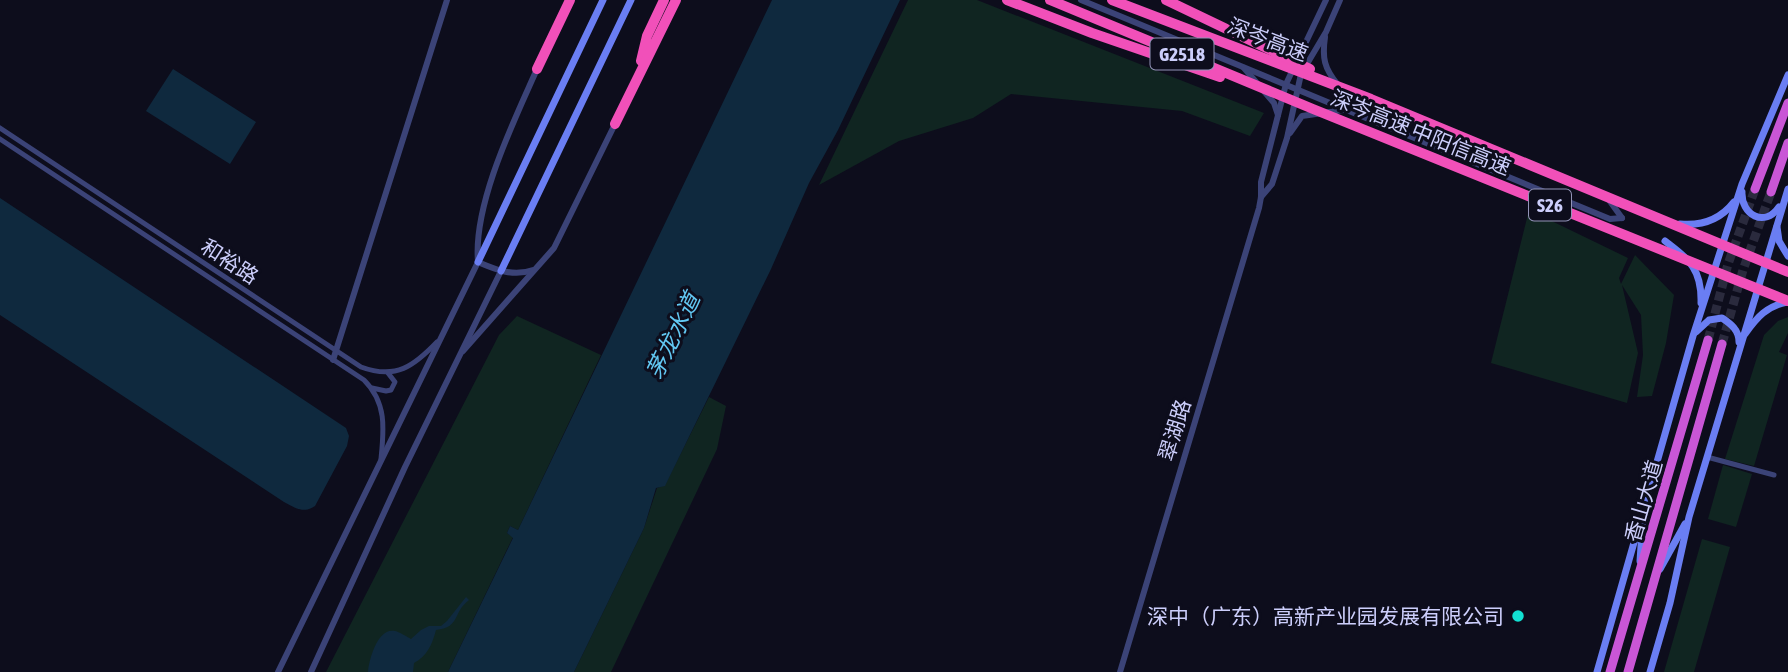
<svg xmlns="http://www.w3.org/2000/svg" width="1788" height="672" font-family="'Asap Condensed','Noto Sans SC',sans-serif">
<rect width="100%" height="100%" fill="#0d0d1c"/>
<g fill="#102521">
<path d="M 908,0 L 977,0 L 1264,113 L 1250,136 L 1182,111 L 1011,94 L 973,118 L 899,141 L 819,185 Z"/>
<path d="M 1529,210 L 1628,258 L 1619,278 L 1621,284 L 1635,255 L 1674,295 L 1666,343 L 1652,396 L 1637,397 L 1643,355 L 1641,315 L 1622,285 L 1638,353 L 1627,403 L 1491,363 Z"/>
<path d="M 517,316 L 601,355 L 518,530 L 510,526 L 507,533 L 513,537 L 448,672 L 326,672 L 499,335 Z"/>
<path d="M 1788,317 L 1788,333 L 1779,352 L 1787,355 L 1754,466 L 1725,459 L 1764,335 L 1778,321 Z"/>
<path d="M 709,397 L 726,406 L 717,449 L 611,672 L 574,672 L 644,528 L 657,488 L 665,485 Z"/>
<path d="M 1723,465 L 1752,474 L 1736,527 L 1708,519 Z"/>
<path d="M 1702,539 L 1730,547 L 1694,672 L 1664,672 Z"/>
</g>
<g fill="#0f293e">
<path d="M 772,0 L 900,0 L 838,130 L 809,183 L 771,269 L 665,486 L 656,488 L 644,528 L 574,672 L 448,672 L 513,538 L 507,533 L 510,526 L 518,530 Z"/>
<path d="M 173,69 L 256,122 L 230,164 L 146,111 Z"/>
<path d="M 0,198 L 346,428 L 349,436 L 347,446 L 315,506 C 303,514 296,508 284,502 L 0,315 Z"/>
<path d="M 466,597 L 469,600 C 452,613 461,627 436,630 C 432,645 427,656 414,663 L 413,672 L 368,672 C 369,659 378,627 395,631 C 400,632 407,637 411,639 L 421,630 L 429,626 L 441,626 L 447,621 Z"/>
</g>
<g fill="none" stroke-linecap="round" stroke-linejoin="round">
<g stroke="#2a2a3d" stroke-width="9" stroke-dasharray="9 4.5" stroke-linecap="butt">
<path d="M 1708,340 L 1728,264 L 1755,189"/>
<path d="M 1722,344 L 1743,270 L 1771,192"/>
</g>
<g stroke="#3b4377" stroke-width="5">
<path d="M 0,128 L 361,367 C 396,380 414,366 437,342"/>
<path d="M 0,139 L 364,380 C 387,403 384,429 381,459"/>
<path d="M 372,388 L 386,391 L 391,390 L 395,382 L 388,373"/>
<path d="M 1707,457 L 1774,475"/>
</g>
<g stroke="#3b4377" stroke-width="6">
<path d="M 1081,0 L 1610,219 L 1622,218"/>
<path d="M 1325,37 C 1322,58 1324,68 1338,85"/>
<path d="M 1244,68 L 1274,103 L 1278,115"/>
<path d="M 1290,133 L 1302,116 L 1343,110"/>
<path d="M 1261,197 L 1272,184 L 1287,138 L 1301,74 L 1326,32 L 1340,0"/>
<path d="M 1609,200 L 1622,218"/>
<path d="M 478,262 C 497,270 513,277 533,270"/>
<path d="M 463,351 L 554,248 L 615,124"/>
<path d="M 333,360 L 447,0"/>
<path d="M 278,672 L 478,262 C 473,204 514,121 537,69"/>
<path d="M 311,672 L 405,467 L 501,271"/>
<path d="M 1120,672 L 1259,208 L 1261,197 L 1261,182 L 1286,84 L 1326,0"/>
</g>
<g stroke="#6a7ef3" stroke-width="7">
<path d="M 1742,192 C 1741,215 1765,228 1779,207"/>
<path d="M 1680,224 C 1701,226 1720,220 1734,202"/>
<path d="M 1777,227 L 1779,241 L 1788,256"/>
<path d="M 1665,241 C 1690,260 1702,270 1701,303"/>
<path d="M 478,262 L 603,0"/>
<path d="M 501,271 L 631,0"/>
<path d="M 1696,332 L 1709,320 L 1722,318 C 1731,324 1739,330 1739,342"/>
<path d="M 1745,334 C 1757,317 1767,306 1787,302"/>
<path d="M 1640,561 L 1643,517"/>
<path d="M 1660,569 L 1685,524"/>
<path d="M 1597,672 L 1693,336 L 1742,184 L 1788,75"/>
<path d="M 1650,672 L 1670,603 L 1689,517 L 1788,189"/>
</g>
<g stroke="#c956d6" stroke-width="9">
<path d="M 1755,189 L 1788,103"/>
<path d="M 1771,192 L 1788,143"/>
<path d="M 1610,672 L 1708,340"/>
<path d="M 1628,672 L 1722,344"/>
</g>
<g stroke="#f150b9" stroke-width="10">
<path d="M 641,61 L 647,36 L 664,0"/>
<path d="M 537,69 L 570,0"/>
<path d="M 615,124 L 676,0"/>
</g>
<g stroke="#f150b9" stroke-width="10">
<path d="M 1007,0 L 1092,33 L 1220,77"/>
<path d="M 1050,0 L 1313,109 L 1788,301"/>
<path d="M 1112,0 L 1371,99 L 1788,272"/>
<path d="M 1166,0 L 1310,69"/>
</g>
</g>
<circle fill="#12e1d3" stroke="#0d0d1c" stroke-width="2.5" cx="1518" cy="616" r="7"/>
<g text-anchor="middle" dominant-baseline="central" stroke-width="6" stroke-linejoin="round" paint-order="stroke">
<g fill="#0d0d1c" stroke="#9394b8" stroke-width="2">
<rect x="1150.5" y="38.5" width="63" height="31" rx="5"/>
<rect x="1529" y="189.5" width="42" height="31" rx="5"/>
</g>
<g font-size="19" font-weight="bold" fill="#cccefb">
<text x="1182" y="54">G2518</text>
<text x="1550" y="205">S26</text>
</g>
<g font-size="21" fill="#cccefb" stroke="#0d0d1c">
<text transform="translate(1268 39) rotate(21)">深岑高速</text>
<text transform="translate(1421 132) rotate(22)">深岑高速 中阳信高速</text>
<text transform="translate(230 261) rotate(33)">和裕路</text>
<text transform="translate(1174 430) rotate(-73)">翠湖路</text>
<text transform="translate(1643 501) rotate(-74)">香山大道</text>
</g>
<g font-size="21" fill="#cccefb" stroke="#0d0d1c" text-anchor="end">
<text x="1504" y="616">深中（广东）高新产业园发展有限公司</text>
</g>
<g font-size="23" font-style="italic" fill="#62c8f3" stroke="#0d0d1c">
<text transform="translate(673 336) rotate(-64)">茅龙水道</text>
</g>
</g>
</svg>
